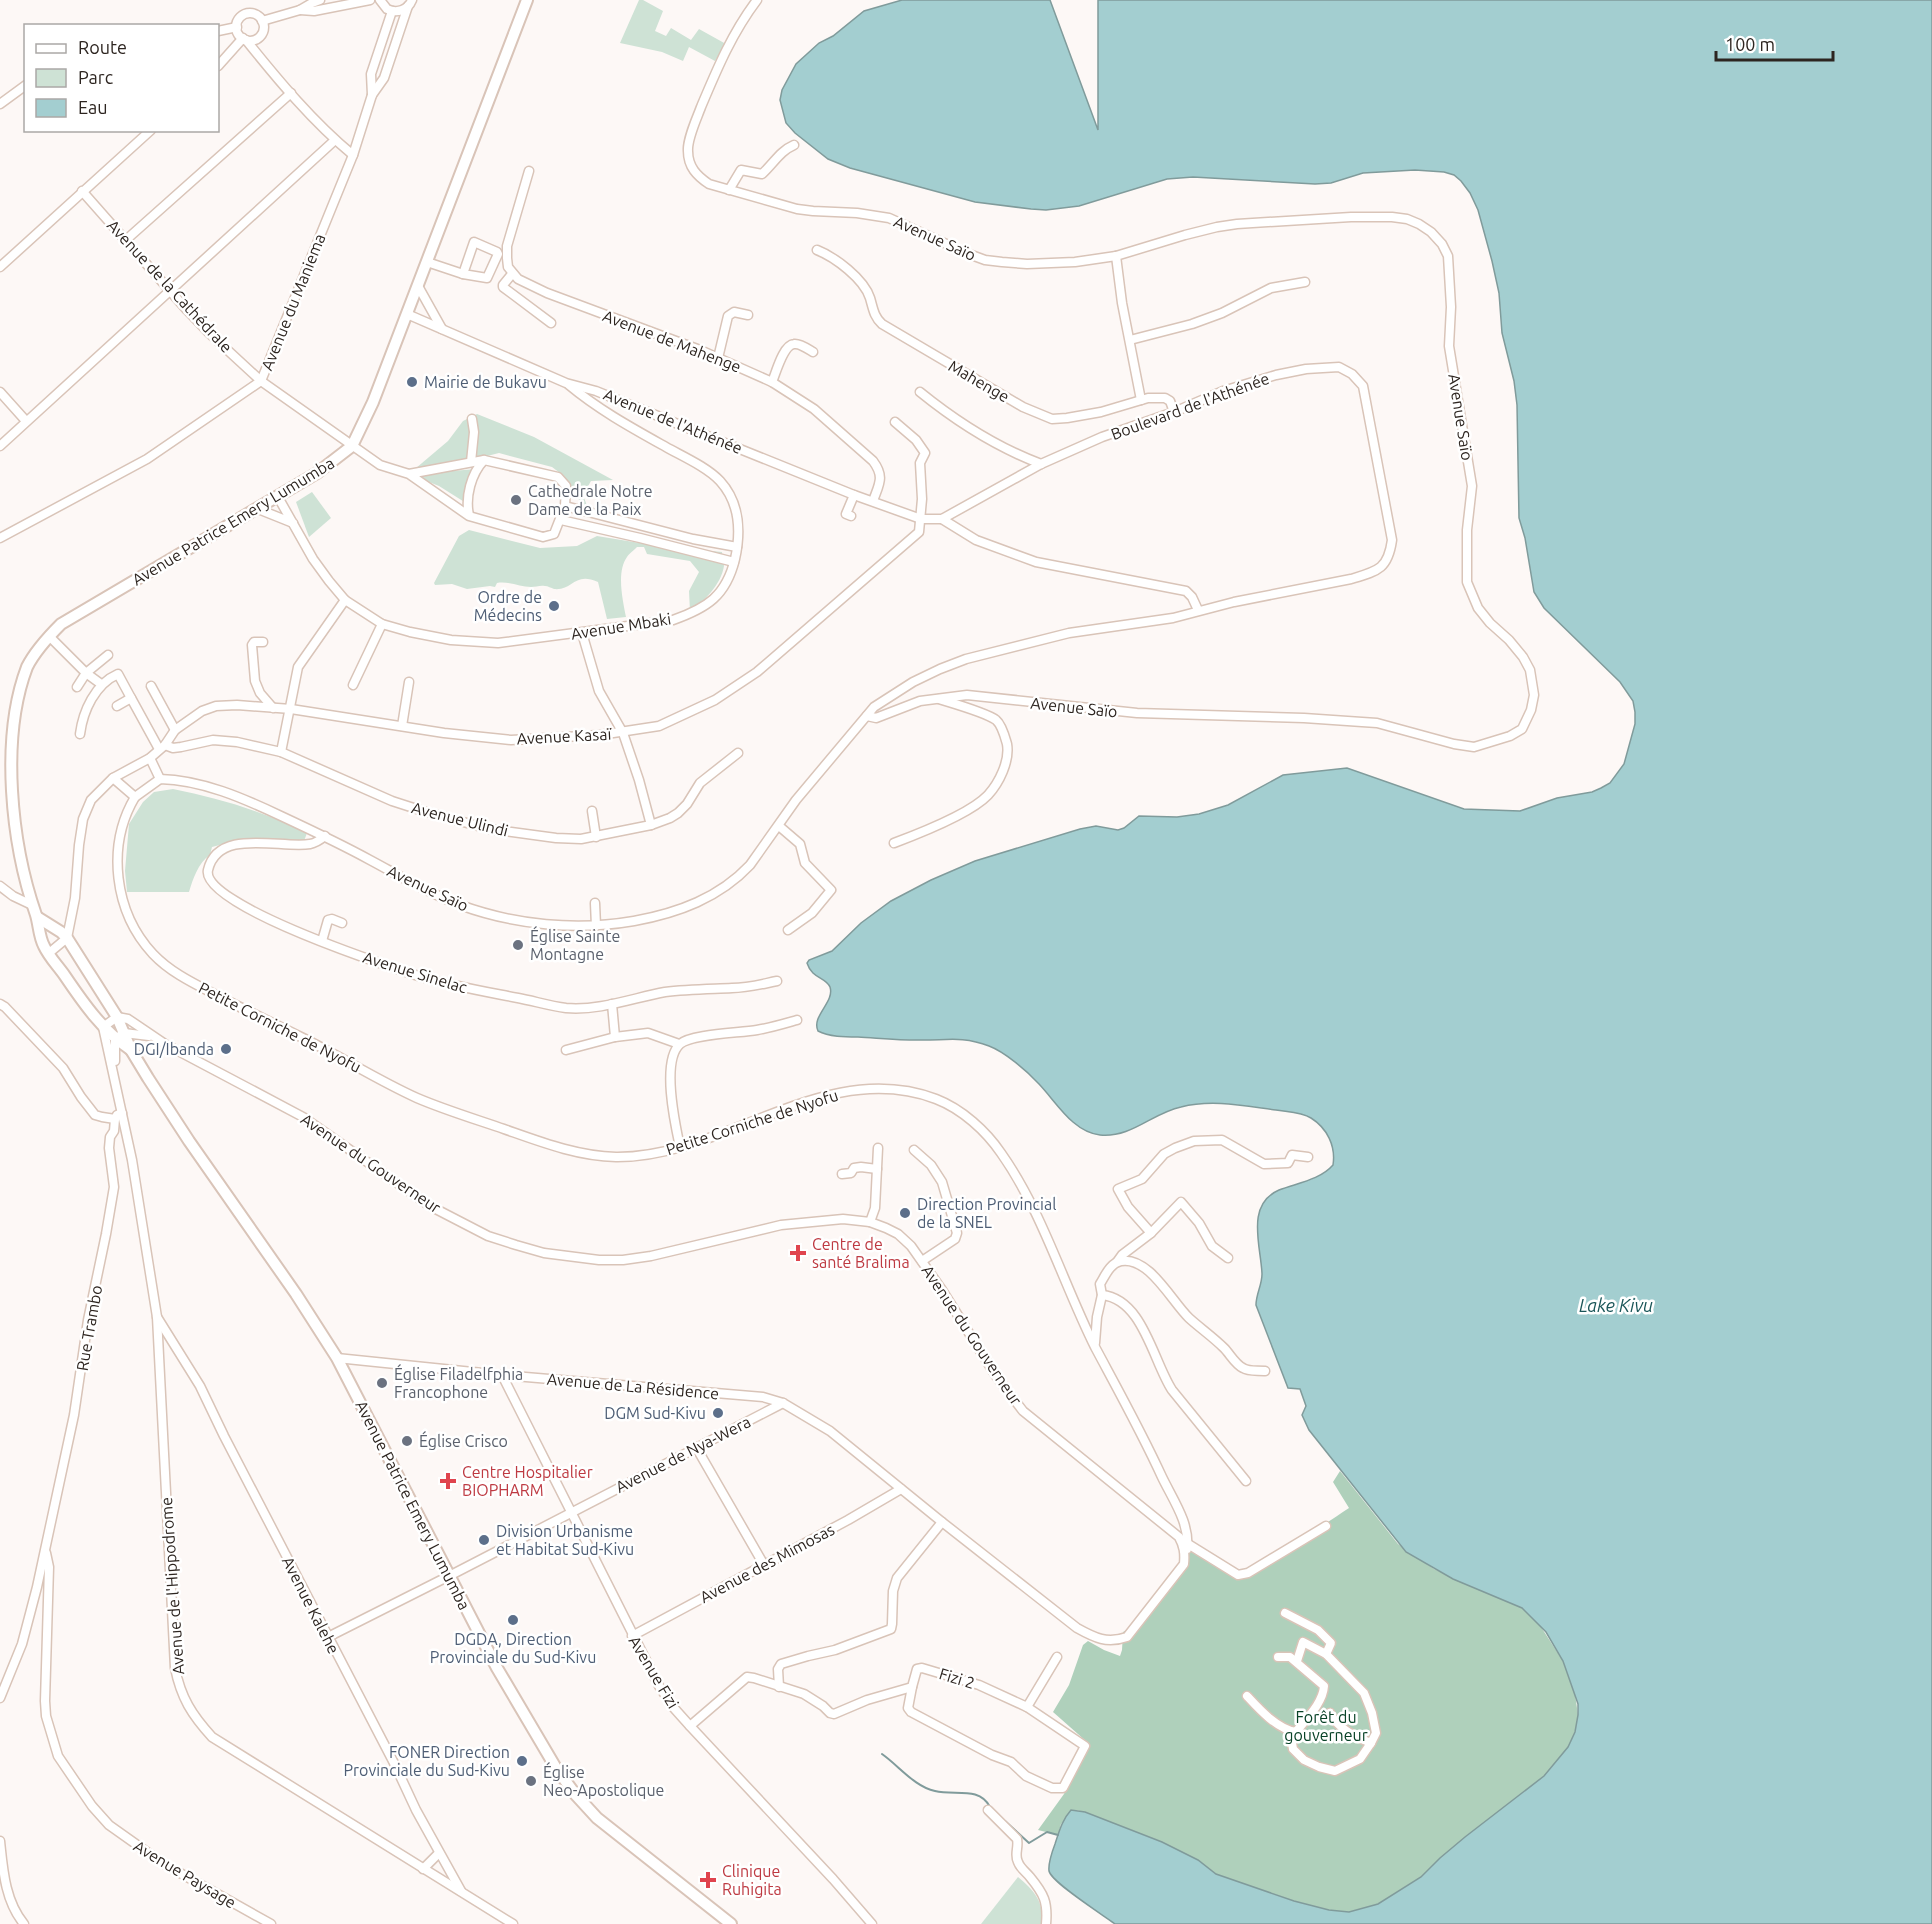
<svg xmlns="http://www.w3.org/2000/svg" width="1932" height="1924" font-family="Ubuntu,sans-serif">
<rect width="100%" height="100%" fill="#fdf8f6"/>
<g fill="#cee2d5">
<path d="M 639,0 L 643,0 L 663,11 L 655,31 L 666,36 L 671,28 L 691,40 L 699,29 L 726,44 L 715,61 L 689,47 L 683,61 L 662,52 L 620,43 Z"/>
<path d="M 477,414 L 534,437 L 613,480 L 591,481 L 583,495 L 589,511 L 569,488 L 564,476 L 552,467 L 499,453 L 416,474 L 476,469 L 466,503 L 439,486 L 409,474 L 448,441 L 463,421 Z"/>
<path d="M 312,492 L 331,518 L 309,537 L 296,502 Z"/>
<path d="M 469,530 L 540,548 L 577,546 L 597,536 L 658,546 L 722,552 C 722,556 724,562 724,566 C 721,585 704,601 690,612 L 689,591 L 699,572 L 690,561 L 647,554 L 644,547 L 637,547 C 634,550 629,554 627,557 C 616,572 623,601 626,617 L 607,619 L 598,582 C 574,571 573,591 554,589 C 551,588 548,586 545,586 C 540,585 536,587 531,587 C 520,587 509,581 497,583 L 495,587 L 490,586 L 467,589 L 452,584 L 435,585 L 434,583 L 459,536 Z"/>
<path d="M 173,789 C 219,798 265,812 307,833 L 304,841 L 247,838 L 212,847 L 210,855 C 198,863 193,879 189,892 L 127,892 L 125,871 L 129,824 L 143,802 L 154,792 Z"/>
<path d="M 1018,1877 C 1034,1890 1044,1902 1042,1924 L 981,1924 Z"/>
</g>
<path fill="#afd0bb" d="M 1340,1471 L 1398,1544 L 1434,1569 L 1522,1608 L 1541,1627 L 1563,1661 L 1575,1694 L 1578,1715 L 1575,1732 L 1568,1747 L 1544,1776 L 1465,1837 L 1440,1858 L 1421,1877 L 1378,1904 L 1349,1912 L 1329,1910 L 1294,1901 L 1216,1874 L 1198,1860 L 1162,1842 L 1085,1812 L 1075,1810 L 1061,1824 L 1058,1835 L 1038,1830 L 1064,1794 L 1087,1742 L 1053,1712 L 1069,1685 L 1083,1645 L 1088,1641 L 1104,1650 L 1120,1656 L 1122,1650 L 1123,1632 L 1135,1625 L 1173,1579 L 1188,1544 L 1234,1573 C 1269,1566 1318,1528 1349,1508 L 1333,1482 Z"/>
<path fill="#a3ced0" stroke="#809b9b" stroke-width="1.5" d="M 902,0 L 1050,0 L 1098,130 L 1098,0 L 1932,0 L 1932,1924 L 1115,1924 C 1103,1915 1051,1882 1049,1871 C 1048,1863 1052,1852 1055,1844 C 1059,1832 1062,1820 1071,1810 L 1085,1812 L 1162,1842 L 1198,1860 L 1216,1874 L 1294,1901 L 1329,1910 L 1349,1912 L 1378,1904 L 1421,1877 L 1440,1858 L 1465,1837 L 1544,1776 L 1568,1747 L 1575,1732 L 1578,1715 L 1578,1704 L 1563,1661 L 1546,1632 L 1522,1608 L 1453,1579 L 1406,1552 L 1309,1430 L 1302,1415 L 1306,1406 L 1300,1389 L 1288,1388 L 1256,1305 C 1256,1294 1262,1285 1262,1274 C 1261,1246 1245,1205 1279,1190 C 1297,1183 1320,1180 1333,1165 C 1336,1146 1327,1128 1311,1118 C 1301,1112 1287,1112 1276,1110 C 1245,1106 1212,1099 1181,1107 C 1152,1113 1132,1138 1100,1135 C 1073,1132 1057,1103 1039,1084 C 1027,1071 1005,1052 989,1046 C 961,1035 944,1041 917,1040 C 897,1040 877,1038 858,1037 C 845,1037 829,1037 818,1031 C 811,1016 835,1002 830,987 C 826,977 812,979 807,963 L 809,960 L 832,951 L 861,923 L 891,901 L 931,880 L 975,861 L 1080,829 L 1096,826 L 1118,830 L 1124,828 L 1139,816 L 1177,817 L 1199,814 L 1228,805 L 1283,775 L 1347,768 L 1464,809 L 1520,811 L 1557,798 L 1592,792 L 1601,788 L 1610,783 L 1624,764 L 1635,724 L 1635,712 L 1633,701 L 1620,682 L 1544,608 L 1534,592 L 1525,538 L 1519,518 L 1517,405 L 1514,381 L 1502,333 L 1499,293 L 1492,261 L 1478,210 L 1470,193 L 1461,181 L 1454,175 L 1444,172 L 1415,170 L 1363,173 L 1331,183 L 1315,184 L 1193,177 L 1167,179 L 1079,206 L 1046,210 L 1031,209 L 975,202 L 850,168 L 828,159 L 795,133 L 786,123 L 780,100 L 782,90 L 796,64 L 819,43 L 833,36 L 864,11 Z"/>
<g fill="none" stroke-linecap="round" stroke-linejoin="round">
<g stroke="#809b9b" stroke-width="2">
<path d="M 882,1754 C 899,1766 915,1787 935,1791 C 955,1796 979,1786 990,1807"/>
<path d="M 1005,1821 L 1029,1843 L 1047,1832 L 1058,1835"/>
</g>
<g stroke="#d9c4b8" stroke-width="11">
<g id="minor">
<path d="M 380,0 L 387,9 C 397,14 408,10 412,0"/>
<path d="M 757,0 C 732,33 717,69 701,107 C 697,118 687,139 688,151 C 688,167 697,176 709,184 L 797,209 L 813,211 L 857,213 L 889,218 L 966,253 L 985,260 L 1002,262 L 1027,264 L 1075,262 L 1116,256 L 1185,235 L 1217,227 L 1237,224 L 1351,217 L 1392,217 L 1407,219 L 1419,224 L 1431,232 L 1442,244 L 1448,256 L 1451,307 L 1449,346 L 1472,486 L 1467,530 L 1467,582 L 1478,608 L 1490,623 L 1509,640 L 1523,657 L 1530,670 L 1534,695 L 1531,710 L 1522,729 L 1510,736 L 1474,747 L 1454,744 L 1377,723 L 1362,722 L 1304,718 L 1137,713 L 967,695 L 920,701 L 876,718 L 867,716"/>
<path d="M 300,10 L 314,11 L 370,0"/>
<circle cx="250" cy="27" r="14"/>
<path d="M 262,21 L 300,10 L 312,3 L 320,0"/>
<path d="M 218,31 L 237,27"/>
<path d="M 246,40 C 278,80 313,122 353,155"/>
<path d="M 218,66 L 243,38"/>
<path d="M 372,95 L 371,74 L 392,11"/>
<path d="M 0,104 L 26,85"/>
<path d="M 529,171 L 507,246 L 507,258 L 508,267 L 518,279 L 547,293 L 700,350 L 772,382 L 814,409 L 873,461 C 885,477 879,484 873,501"/>
<path d="M 729,190 L 741,170 L 762,174 C 774,163 780,151 794,145"/>
<path d="M 82,191 L 187,310 L 209,333 L 261,381 L 380,465 L 409,474 L 469,516 L 543,537 L 554,534 L 565,506 L 566,486 L 558,477 L 484,460 L 409,474"/>
<path d="M 127,239 L 291,93"/>
<path d="M 474,242 L 497,252 L 498,254 L 487,278 L 463,274 Z"/>
<path d="M 817,250 C 835,257 864,279 870,298 C 873,308 874,317 882,324 L 1023,407 L 1052,419 L 1067,418 L 1101,412 L 1148,398 L 1165,398 L 1170,401 L 1174,412"/>
<path d="M 1116,256 L 1122,303 L 1141,400"/>
<path d="M 427,262 L 463,274"/>
<path d="M 0,267 L 151,130"/>
<path d="M 512,274 L 503,285 L 503,287 L 551,323"/>
<path d="M 418,286 L 442,329"/>
<path d="M 1130,340 L 1192,324 L 1222,313 L 1271,288 L 1305,282"/>
<path d="M 718,358 L 728,316 L 734,312 L 748,315"/>
<path d="M 772,382 C 776,373 783,345 794,344 C 800,343 808,349 813,352"/>
<path d="M 0,392 L 26,421"/>
<path d="M 920,392 C 957,422 996,447 1041,464"/>
<path d="M 0,446 L 335,140"/>
<path d="M 471,462 L 474,432 L 472,419"/>
<path d="M 278,497 L 313,559 L 329,581 L 345,600 L 382,624 L 410,632 L 451,640 L 498,643 L 673,620 C 707,608 726,596 735,559 C 741,532 740,503 720,481 C 707,467 682,456 666,447 C 632,428 599,410 569,385"/>
<path d="M 565,506 L 693,539 L 737,547"/>
<path d="M 258,509 L 293,523"/>
<path d="M 469,515 C 465,497 471,474 484,460"/>
<path d="M 851,516 L 846,514 L 854,495"/>
<path d="M 942,519 L 976,540 L 1036,562 L 1186,591 L 1192,597 L 1198,610"/>
<path d="M 561,520 L 640,538 L 734,562"/>
<path d="M 0,538 L 147,459 L 261,381 L 353,155 L 372,95 L 384,78 L 408,6"/>
<path d="M 582,633 L 599,691 L 623,733 L 639,780 L 651,825"/>
<path d="M 49,636 L 86,673 L 101,684"/>
<path d="M 263,642 L 254,642 L 252,645 L 255,681 L 260,693 L 273,708"/>
<path d="M 353,685 L 382,624"/>
<path d="M 151,686 L 175,730"/>
<path d="M 77,687 L 86,673 L 108,655"/>
<path d="M 117,706 L 131,698 L 159,749"/>
<path d="M 402,726 L 409,682"/>
<path d="M 80,734 C 83,711 95,684 118,674 L 131,698"/>
<path d="M 165,745 L 173,748 L 181,747 L 213,740 L 237,742 L 281,752 L 392,801 L 423,811 L 489,829 L 556,838 L 581,839 L 651,825 L 670,818 L 678,813 L 687,804 L 700,783 L 738,753"/>
<path d="M 281,752 L 298,667 L 345,600"/>
<path d="M 150,758 L 160,779"/>
<path d="M 113,778 L 135,797 C 106,846 114,912 153,954 C 171,973 195,984 218,996 C 245,1010 273,1023 301,1037 C 340,1056 377,1080 417,1098 C 445,1110 475,1119 504,1129 C 541,1142 577,1156 616,1157 C 725,1158 824,1057 936,1099 C 962,1109 986,1131 1001,1153 C 1042,1211 1063,1283 1095,1347 C 1118,1390 1142,1433 1162,1477 C 1173,1500 1190,1523 1187,1549"/>
<path d="M 135,797 L 160,779 C 202,780 243,798 281,816 C 311,830 341,844 370,860 C 400,876 428,893 460,905 C 515,925 576,931 634,921 C 678,913 719,898 750,865 L 796,800 L 874,707 L 913,682 L 940,669 L 966,659 L 1069,633 L 1173,618 L 1234,602 L 1351,579 C 1378,571 1388,569 1392,540 L 1363,386 L 1352,374 L 1339,367 L 1306,369 L 1276,375 L 1223,391 L 1174,412 L 1102,437 L 1041,464 L 942,519 L 921,519 L 854,495 L 596,391 L 566,383 L 407,314"/>
<path d="M 592,811 L 596,837"/>
<path d="M 779,826 L 800,844 L 805,863 L 831,890 L 812,913 L 788,930"/>
<path d="M 325,836 C 320,840 316,843 310,844 C 281,849 218,827 208,870 C 200,904 382,964 412,974 C 446,985 482,991 518,998 C 534,1001 550,1006 566,1008 C 599,1011 633,998 665,992 C 687,989 710,989 732,988 C 748,988 762,984 777,981"/>
<path d="M 894,843 C 918,834 971,813 988,795 C 999,783 1010,761 1007,744 C 1005,737 1002,725 996,720 C 987,713 952,703 939,699"/>
<path d="M 0,886 L 13,896 L 32,905"/>
<path d="M 595,903 L 596,926"/>
<path d="M 322,941 L 328,920 L 332,919 L 342,923"/>
<path d="M 49,953 L 67,938 L 75,898 L 79,845 L 83,819 L 91,800 L 113,778 L 150,758 L 165,745 L 175,730 L 202,711 L 216,706 L 237,705 L 291,709 L 444,733 L 511,740 L 600,735 L 659,726 L 715,700 L 757,672 L 919,532 L 922,499 L 920,463 L 925,453 L 916,440 L 895,422"/>
<path d="M 0,1004 L 5,1007 L 63,1068 L 81,1097 L 95,1115 L 102,1117 L 115,1119"/>
<path d="M 612,1004 L 615,1037"/>
<path d="M 566,1050 L 615,1037 L 648,1033 L 679,1044"/>
<path d="M 115,1061 L 115,1039 L 124,1033 L 149,1036"/>
<path d="M 680,1147 C 675,1124 661,1061 680,1044 C 691,1034 740,1033 757,1030 C 770,1028 783,1024 797,1020"/>
<path d="M 914,1150 L 931,1165 L 942,1182 L 957,1233 L 955,1239 L 922,1261"/>
<path d="M 842,1174 L 851,1173 L 854,1168 L 861,1167 L 877,1169"/>
<path d="M 870,1222 L 875,1208 L 878,1148"/>
<path d="M 1151,1233 L 1181,1202 L 1199,1223 L 1212,1246 L 1228,1258"/>
<path d="M 1117,1262 L 1122,1255 L 1151,1233 L 1128,1207 L 1118,1189 L 1142,1179 L 1164,1154 L 1175,1148 L 1194,1141 L 1222,1140 L 1264,1164 L 1288,1163 L 1292,1155 L 1308,1157"/>
<path d="M 1102,1295 C 1143,1299 1153,1361 1172,1390 L 1246,1481"/>
<path d="M 157,1317 L 200,1386 L 224,1436 L 395,1765 L 416,1810 L 461,1891"/>
<path d="M 1095,1343 L 1097,1317 L 1102,1295 L 1100,1284 C 1105,1276 1110,1263 1121,1261 C 1149,1256 1172,1302 1189,1318 C 1200,1328 1213,1337 1224,1348 C 1230,1354 1235,1364 1243,1368 C 1249,1372 1258,1370 1265,1371"/>
<path d="M 337,1358 L 502,1375 L 763,1397 L 783,1403 L 830,1431 L 942,1522 L 1077,1628 C 1095,1638 1107,1644 1127,1637 L 1184,1564 C 1185,1553 1184,1546 1179,1537 L 1023,1411 L 996,1376 L 942,1290 L 911,1246 L 898,1234 L 886,1228 L 870,1222 L 843,1219 L 781,1225 L 651,1256 L 623,1260 L 599,1260 L 544,1253 L 516,1245 L 488,1236 L 430,1206 L 303,1117 L 165,1044 L 128,1019 L 117,1017 L 103,1027 L 132,1160 L 157,1317 L 175,1668 C 181,1698 192,1715 212,1737 L 513,1924"/>
<path d="M 502,1375 L 659,1686 L 673,1707 L 690,1726 L 833,1879 L 872,1924"/>
<path d="M 696,1447 L 764,1565"/>
<path d="M 1188,1544 L 1238,1575 L 1248,1573 L 1326,1526"/>
<path d="M 46,1553 L 49,1567 L 45,1701 L 46,1716 L 58,1756 L 92,1806 L 109,1825 L 164,1864 L 271,1924"/>
<path d="M 1285,1613 L 1318,1630 L 1331,1643 L 1326,1654"/>
<path d="M 632,1636 L 848,1520 L 901,1489"/>
<path d="M 328,1637 L 451,1575 L 783,1403"/>
<path d="M 779,1687 L 778,1669 L 781,1664 L 808,1656 L 835,1650 L 891,1629 L 892,1624 L 893,1591 L 897,1578 L 942,1522"/>
<path d="M 912,1687 L 908,1708 L 911,1712 L 992,1755 L 1011,1762 L 1026,1776 L 1052,1788 L 1063,1788 L 1085,1746 L 1027,1707"/>
<path d="M 1247,1696 C 1259,1709 1277,1729 1296,1732 C 1306,1719 1323,1703 1324,1686 L 1290,1657 L 1278,1657"/>
<path d="M 0,1698 L 22,1644 L 37,1587 L 74,1415 L 88,1320 L 106,1234 L 114,1187 L 109,1148 L 110,1137 L 114,1131 L 115,1119 L 117,1115 L 122,1113"/>
<path d="M 1330,1713 C 1338,1729 1356,1737 1371,1743"/>
<path d="M 690,1726 L 747,1677 L 754,1678 L 804,1694 L 823,1706 L 830,1713 L 834,1714 L 867,1700 L 912,1687 L 917,1669 L 922,1668 L 979,1685 L 1027,1707 L 1057,1657"/>
<path d="M 1290,1731 L 1293,1749 L 1304,1760 L 1319,1767 L 1335,1771 L 1360,1759 L 1371,1743 L 1376,1733 L 1372,1713 L 1364,1693 L 1326,1654 L 1303,1642 L 1297,1661"/>
<path d="M 988,1810 L 1017,1839 C 1019,1847 1014,1855 1018,1862 C 1020,1868 1026,1872 1030,1877 C 1044,1894 1048,1902 1046,1924"/>
<path d="M 0,1841 C 3,1870 5,1901 24,1924"/>
<path d="M 423,1869 L 439,1853"/>
</g>
</g>
<g stroke="#d9c4b8" stroke-width="14">
<g id="major">
<path d="M 37,917 L 61,932 L 67,938 L 117,1017 L 131,1050 L 148,1078 L 189,1141 L 296,1294 L 337,1358 L 497,1668 L 556,1768 L 575,1794 L 597,1818 L 731,1924"/>
<path d="M 131,1050 C 102,1030 84,1004 65,976 C 58,966 49,957 44,946 C 39,937 39,925 36,915 C 11,843 0,738 27,667 C 35,651 48,637 61,624 L 317,473 L 352,446 L 373,402 L 527,0"/>
</g>
</g>
<use href="#minor" stroke="#fff" stroke-width="8"/>
<use href="#major" stroke="#fff" stroke-width="10"/>
</g>
<g fill="#5c6f8a" stroke="#fff" stroke-width="2">
<circle cx="412" cy="382" r="6"/>
<circle cx="554" cy="606" r="6"/>
<circle cx="226" cy="1049" r="6"/>
<circle cx="905" cy="1213" r="6"/>
<circle cx="718" cy="1413" r="6"/>
<circle cx="484" cy="1540" r="6"/>
<circle cx="513" cy="1620" r="6"/>
<circle cx="522" cy="1761" r="6"/>
</g>
<g fill="#6b7280" stroke="#fff" stroke-width="2">
<circle cx="516" cy="500" r="6"/>
<circle cx="518" cy="945" r="6"/>
<circle cx="382" cy="1383" r="6"/>
<circle cx="407" cy="1441" r="6"/>
<circle cx="531" cy="1781" r="6"/>
</g>
<g fill="#e0444e" stroke="#fff" stroke-width="2">
<path d="M795 1244h6v6h6v6h-6v6h-6v-6h-6v-6h6z"/>
<path d="M445 1472h6v6h6v6h-6v6h-6v-6h-6v-6h6z"/>
<path d="M705 1871h6v6h6v6h-6v6h-6v-6h-6v-6h6z"/>
</g>
<g text-anchor="middle" dominant-baseline="central" stroke-width="5" stroke-linejoin="round" paint-order="stroke">
<g font-size="16" fill="#2d2520" stroke="#fff">
<text transform="translate(935 238) rotate(24)">Avenue Saïo</text>
<text transform="translate(170 286) rotate(47)">Avenue de la Cathédrale</text>
<text transform="translate(293 302) rotate(-68)">Avenue du Maniema</text>
<text transform="translate(672 341) rotate(21)">Avenue de Mahenge</text>
<text transform="translate(979 381) rotate(30)">Mahenge</text>
<text transform="translate(1190 406) rotate(-20)">Boulevard de l'Athénée</text>
<text transform="translate(1461 417) rotate(81)">Avenue Saïo</text>
<text transform="translate(673 421) rotate(22)">Avenue de l'Athénée</text>
<text transform="translate(233 521) rotate(-31)">Avenue Patrice Emery Lumumba</text>
<text transform="translate(621 626) rotate(-9)">Avenue Mbaki</text>
<text transform="translate(1074 707) rotate(6)">Avenue Saïo</text>
<text transform="translate(564 736) rotate(-3)">Avenue Kasaï</text>
<text transform="translate(460 819) rotate(14)">Avenue Ulindi</text>
<text transform="translate(428 888) rotate(25)">Avenue Saïo</text>
<text transform="translate(415 972) rotate(17)">Avenue Sinelac</text>
<text transform="translate(280 1027) rotate(27)">Petite Corniche de Nyofu</text>
<text transform="translate(752 1122) rotate(-18)">Petite Corniche de Nyofu</text>
<text transform="translate(371 1163) rotate(34)">Avenue du Gouverneur</text>
<text transform="translate(89 1328) rotate(-80)">Rue Trambo</text>
<text transform="translate(972 1335) rotate(56)">Avenue du Gouverneur</text>
<text transform="translate(633 1386) rotate(5)">Avenue de La Résidence</text>
<text transform="translate(683 1454) rotate(-27)">Avenue de Nya-Wera</text>
<text transform="translate(413 1505) rotate(63)">Avenue Patrice Emery Lumumba</text>
<text transform="translate(767 1563) rotate(-28)">Avenue des Mimosas</text>
<text transform="translate(172 1586) rotate(-94)">Avenue de l'Hippodrome</text>
<text transform="translate(311 1605) rotate(63)">Avenue Kalehe</text>
<text transform="translate(654 1672) rotate(59)">Avenue Fizi</text>
<text transform="translate(957 1678) rotate(17)">Fizi 2</text>
<text transform="translate(185 1874) rotate(31)">Avenue Paysage</text>
</g>
<g font-size="16" fill="#4e5e75" stroke="#fff" text-anchor="end">
<text x="424" y="382" text-anchor="start">Mairie de Bukavu</text>
<text x="542" y="597">Ordre de<tspan x="542" dy="18">Médecins</tspan></text>
<text x="214" y="1049">DGI/Ibanda</text>
<text x="917" y="1204" text-anchor="start">Direction Provincial<tspan x="917" dy="18">de la SNEL</tspan></text>
<text x="706" y="1413">DGM Sud-Kivu</text>
<text x="496" y="1531" text-anchor="start">Division Urbanisme<tspan x="496" dy="18">et Habitat Sud-Kivu</tspan></text>
<text x="513" y="1639" text-anchor="middle">DGDA, Direction<tspan x="513" dy="18">Provinciale du Sud-Kivu</tspan></text>
<text x="510" y="1752">FONER Direction<tspan x="510" dy="18">Provinciale du Sud-Kivu</tspan></text>
</g>
<g font-size="16" fill="#5b616d" stroke="#fff" text-anchor="start">
<text x="528" y="491">Cathedrale Notre<tspan x="528" dy="18">Dame de la Paix</tspan></text>
<text x="530" y="936">Église Sainte<tspan x="530" dy="18">Montagne</tspan></text>
<text x="394" y="1374">Église Filadelfphia<tspan x="394" dy="18">Francophone</tspan></text>
<text x="419" y="1441">Église Crisco</text>
<text x="543" y="1772">Église<tspan x="543" dy="18">Neo-Apostolique</tspan></text>
</g>
<g font-size="16" fill="#be3a42" stroke="#fff" text-anchor="start">
<text x="812" y="1244">Centre de<tspan x="812" dy="18">santé Bralima</tspan></text>
<text x="462" y="1472">Centre Hospitalier<tspan x="462" dy="18">BIOPHARM</tspan></text>
<text x="722" y="1871">Clinique<tspan x="722" dy="18">Ruhigita</tspan></text>
</g>
<g font-size="16" fill="#084227" stroke="#fff">
<text x="1326" y="1717">Forêt du<tspan x="1326" dy="18">gouverneur</tspan></text>
</g>
<g font-size="18" font-style="italic" fill="#195558" stroke="#fff">
<text x="1616" y="1305">Lake Kivu</text>
</g>
</g>
<rect x="24" y="24" width="195" height="108" fill="#ffffff" stroke="#aba8a6" stroke-width="1.5"/>
<rect x="36" y="44" width="30" height="9" fill="#ffffff" stroke="#aba8a6" stroke-width="1.5"/>
<text x="78" y="54" font-size="18" fill="#2d2520">Route</text>
<rect x="36" y="69" width="30" height="18" fill="#cee2d5" stroke="#aba8a6" stroke-width="1.5"/>
<text x="78" y="84" font-size="18" fill="#2d2520">Parc</text>
<rect x="36" y="99" width="30" height="18" fill="#a3ced0" stroke="#aba8a6" stroke-width="1.5"/>
<text x="78" y="114" font-size="18" fill="#2d2520">Eau</text>
<path d="M1716 51v9h117v-9" fill="none" stroke="#2d2520" stroke-width="3"/>
<text x="1725" y="51" font-size="18" fill="#2d2520" stroke="#ffffff" stroke-width="4.5" paint-order="stroke">100 m</text>
</svg>
